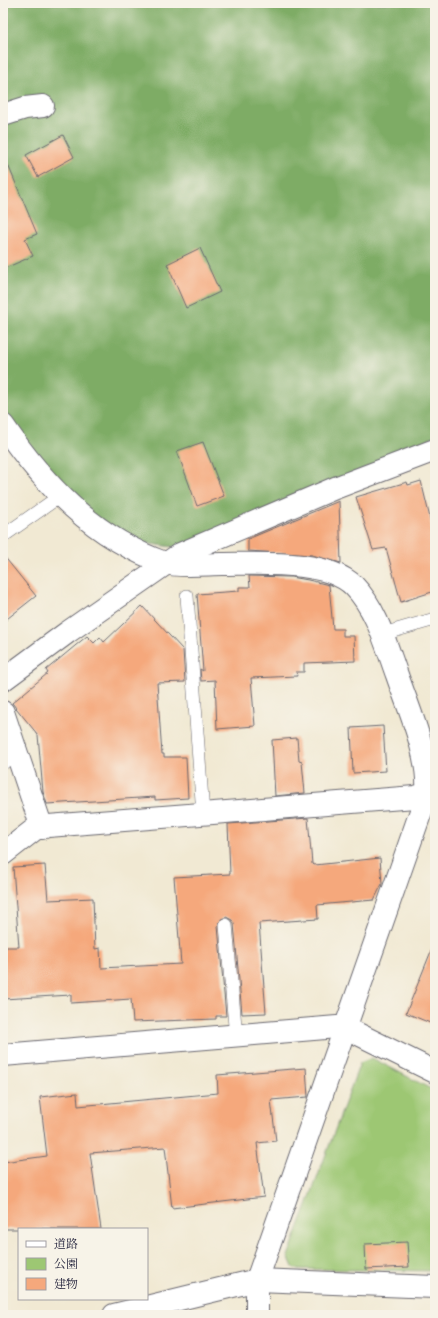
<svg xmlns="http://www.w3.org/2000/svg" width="438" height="1318" font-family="'Sorts Mill Goudy','Noto Serif JP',serif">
<rect width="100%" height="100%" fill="#f7f3e8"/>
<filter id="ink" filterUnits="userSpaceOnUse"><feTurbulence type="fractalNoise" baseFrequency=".025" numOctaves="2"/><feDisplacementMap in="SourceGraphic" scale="8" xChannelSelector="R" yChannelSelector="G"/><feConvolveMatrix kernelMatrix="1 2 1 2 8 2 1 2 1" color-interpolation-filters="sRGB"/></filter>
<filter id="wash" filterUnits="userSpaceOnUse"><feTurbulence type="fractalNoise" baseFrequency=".012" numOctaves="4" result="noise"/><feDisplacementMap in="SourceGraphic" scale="16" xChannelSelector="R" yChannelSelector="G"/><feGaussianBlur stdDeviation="0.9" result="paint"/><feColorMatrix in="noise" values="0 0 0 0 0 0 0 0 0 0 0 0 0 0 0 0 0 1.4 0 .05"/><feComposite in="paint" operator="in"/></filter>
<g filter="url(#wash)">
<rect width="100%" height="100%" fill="#f1e9d3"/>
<path fill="#9dc773" stroke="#607457" d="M 372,1058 L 435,1091 L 435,1271 L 294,1269 L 288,1256 L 360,1063 Z"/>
<path fill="#7eac65" stroke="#506750" d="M 3,3 L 435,3 L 435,436 L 188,549 L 119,540 L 38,466 L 3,410 Z"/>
<g id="blocks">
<g fill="#f5a87c">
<path d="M 63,135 L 74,157 L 38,177 L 26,155 Z"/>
<path d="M 3,153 L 37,234 L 25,239 L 33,256 L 3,269 Z"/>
<path d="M 200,248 L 220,292 L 186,308 L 167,264 Z"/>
<path d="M 203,442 L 224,496 L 197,506 L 177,451 Z"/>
<path d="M 421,481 L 430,518 L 435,553 L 435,591 L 401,602 L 386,548 L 373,550 L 356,497 L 407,482 L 408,485 Z"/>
<path d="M 339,501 L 341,563 L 312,555 L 248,551 L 248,539 Z"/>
<path d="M 3,555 L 36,596 L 3,622 Z"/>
<path d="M 249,576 L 291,577 L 308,580 L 329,585 L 333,629 L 343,629 L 343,636 L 354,636 L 355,661 L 304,663 L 304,672 L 296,672 L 297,676 L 251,678 L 255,726 L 217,729 L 215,680 L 201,681 L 200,669 L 203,671 L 197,594 L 239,591 L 239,587 L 250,587 Z"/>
<path d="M 142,606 L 183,650 L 185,682 L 157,683 L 162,754 L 164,754 L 164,757 L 186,757 L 188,798 L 155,800 L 155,797 L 47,804 L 43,792 L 38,735 L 12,703 L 48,673 L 46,670 L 87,636 L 94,643 L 100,637 L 104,642 Z"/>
<path d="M 383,726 L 386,771 L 353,773 L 351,728 Z"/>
<path d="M 297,738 L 299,761 L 302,762 L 305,793 L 275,796 L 272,740 Z"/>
<path d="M 308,818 L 312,864 L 315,865 L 380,858 L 382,884 L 374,900 L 317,905 L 318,919 L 259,923 L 266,1013 L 242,1014 L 234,924 L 232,920 L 226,917 L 221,919 L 218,926 L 226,1016 L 216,1016 L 216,1019 L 133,1022 L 131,999 L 71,1003 L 71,995 L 3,999 L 3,947 L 19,947 L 13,867 L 45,865 L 48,900 L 93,898 L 95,949 L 100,948 L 101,968 L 181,964 L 174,877 L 230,874 L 228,824 Z"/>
<path d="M 434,944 L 435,944 L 435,1025 L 406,1013 Z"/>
<path d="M 306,1068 L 308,1097 L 271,1100 L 276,1141 L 257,1143 L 264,1197 L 172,1208 L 165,1147 L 90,1153 L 101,1229 L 3,1229 L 3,1162 L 47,1156 L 40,1097 L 77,1093 L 78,1106 L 218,1093 L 217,1075 Z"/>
<path d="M 407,1242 L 409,1267 L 366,1269 L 365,1244 Z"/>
</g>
</g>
</g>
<g filter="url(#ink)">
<use href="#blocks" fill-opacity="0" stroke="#6a6870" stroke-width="1"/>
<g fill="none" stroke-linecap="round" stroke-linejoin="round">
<g stroke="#6a6870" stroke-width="14">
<g id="lane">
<path d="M 3,536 L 60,496"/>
<path d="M 187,596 L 203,814"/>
<path d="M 383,634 L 435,619"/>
<path d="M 3,763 L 16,752"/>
<path d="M 226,925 L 236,1037"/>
</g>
</g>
<g stroke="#6a6870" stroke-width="24">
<g id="street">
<path d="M 3,115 L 25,108 L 43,106"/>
<path d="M 3,425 C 44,485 94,538 165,563 C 177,567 209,564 222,564 C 259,564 327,559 354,586 C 377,610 386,645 397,675 C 409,710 430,756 427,794 L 257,1280 L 257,1315"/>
<path d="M 3,680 L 68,632 L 180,554 L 335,488 L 435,450"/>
<path d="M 3,712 L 42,828"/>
<path d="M 3,854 L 35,829 L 48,826 L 415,797 L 427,794 L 435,795"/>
<path d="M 3,1055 L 337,1027 L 346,1028 L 435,1072"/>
<path d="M 114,1315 L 257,1280 L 435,1287"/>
</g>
</g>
<use href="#lane" stroke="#fff" stroke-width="13"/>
<use href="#street" stroke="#fff" stroke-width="22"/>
</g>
</g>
<rect width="438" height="1318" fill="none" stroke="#f7f3e8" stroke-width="16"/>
<rect x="18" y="1228" width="130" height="72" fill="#f7f3e8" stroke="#a29fa3"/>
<rect x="26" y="1241" width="20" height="6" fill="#ffffff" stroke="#a29fa3"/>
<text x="54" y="1248" font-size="12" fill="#22223b">道路</text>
<rect x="26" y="1258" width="20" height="12" fill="#9dc773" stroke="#a29fa3"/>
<text x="54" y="1268" font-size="12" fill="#22223b">公園</text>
<rect x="26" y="1278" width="20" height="12" fill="#f5a87c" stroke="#a29fa3"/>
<text x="54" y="1288" font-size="12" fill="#22223b">建物</text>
</svg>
